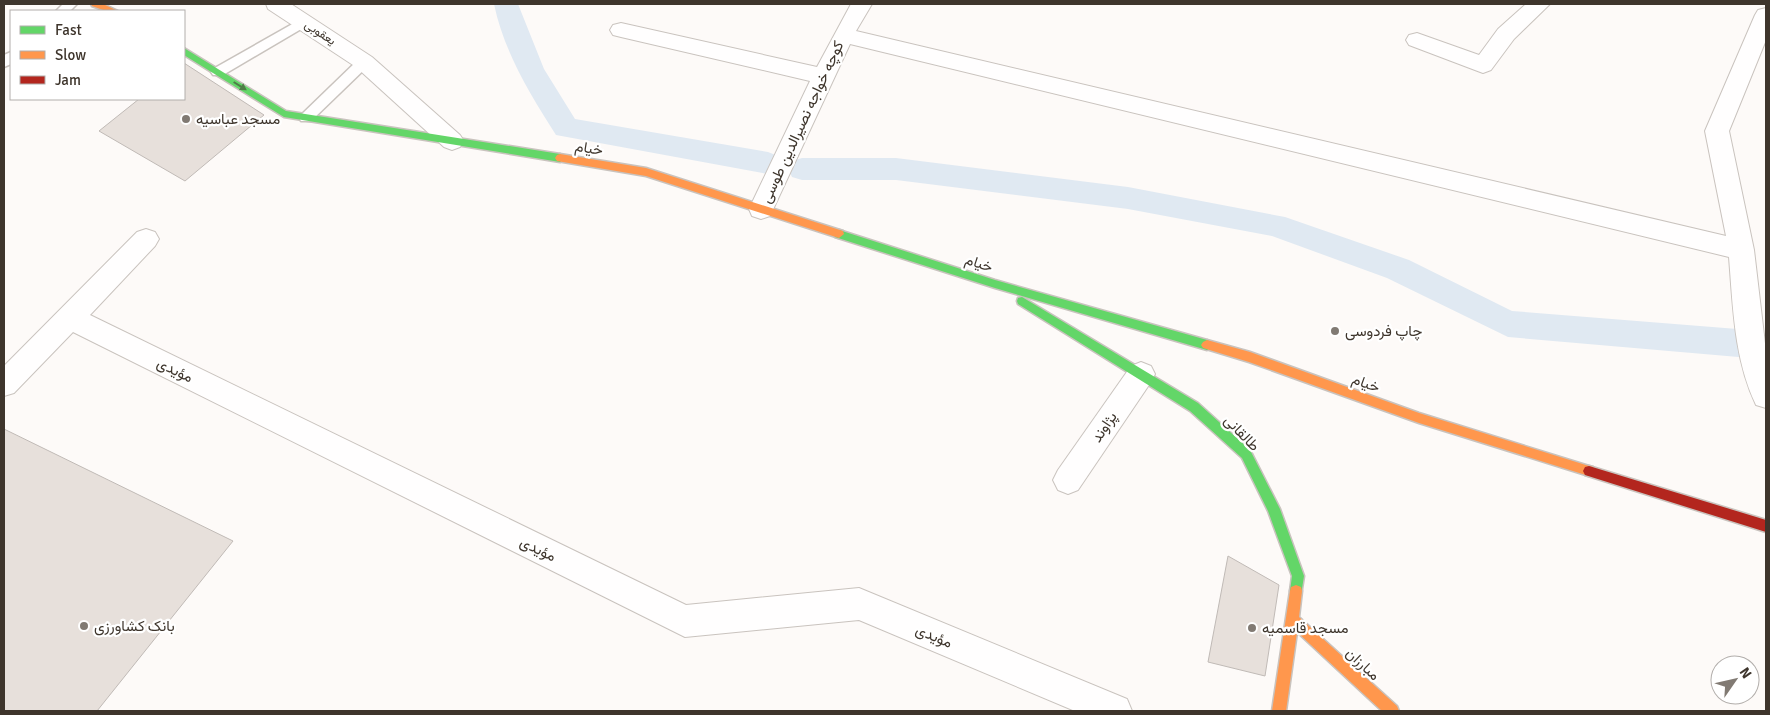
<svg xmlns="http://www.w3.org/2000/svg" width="1770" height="715" font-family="Signika,Vazirmatn,sans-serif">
<rect width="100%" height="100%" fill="#fdfaf8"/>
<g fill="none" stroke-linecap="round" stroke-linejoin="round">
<g fill="#e0e9f2" fill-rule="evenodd">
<path d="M 494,4 L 518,4 L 544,69 L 575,119 L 768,152 L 778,156 L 782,163 L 778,170 L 768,174 L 556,135 C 530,94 504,52 494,4 Z"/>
<path d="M 802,158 L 896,158 L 1128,187 L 1285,217 L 1409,260 L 1512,311 L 1750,330 L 1761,334 L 1766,344 L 1761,354 L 1750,358 L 1508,337 L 1387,278 L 1272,236 L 1128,209 L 896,180 L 802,180 L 792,177 L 788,169 L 792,161 Z"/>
</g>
</g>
<g fill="#e7e0db" stroke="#c0bab6">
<path d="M 184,63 L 264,115 L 185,181 L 99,131 L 139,99 L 184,99 Z"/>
<path d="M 4,429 L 233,541 L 97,711 L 4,711 Z"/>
<path d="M 1228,556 L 1279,585 L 1265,676 L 1208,662 Z"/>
</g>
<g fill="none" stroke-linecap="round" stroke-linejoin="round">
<g stroke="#c9c3be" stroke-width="3">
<g id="lane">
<path d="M 63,4 L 77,4 L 70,11 L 56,11 Z"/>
<path d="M 303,18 L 308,19 L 309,22 L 308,25 L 223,75 L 213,75 L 211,72 L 213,69 Z"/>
<path d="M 11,52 L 11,64 L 4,67 L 4,55 Z"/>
<path d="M 364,57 L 369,59 L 371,62 L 369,65 L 311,121 L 301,121 L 299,118 L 301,115 L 359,59 Z"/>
</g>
</g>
<g stroke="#c9c3be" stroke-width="2">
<g id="street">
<path d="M 266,4 L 291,4 L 372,57 L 460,135 L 464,141 L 460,147 L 452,150 L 444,147 L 356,67 L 268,9 Z"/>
<path d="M 851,4 L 872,4 L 856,31 L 1726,236 L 1705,131 L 1755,15 L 1758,10 L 1766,8 L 1766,40 L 1729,131 L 1754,250 L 1766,352 L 1766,408 L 1756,405 C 1734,359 1733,307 1729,257 L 850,44 L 770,216 L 761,219 L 752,216 L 749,209 L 810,81 L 621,37 L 613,35 L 610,30 L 613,25 L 621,23 L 817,67 Z"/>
<path d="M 1526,4 L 1550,4 L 1514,39 L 1491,70 L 1483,73 L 1475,70 L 1409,45 L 1406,40 L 1409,35 L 1417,33 L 1479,55 L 1498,29 Z"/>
<path d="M 146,229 L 155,232 L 159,239 L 155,246 L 90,315 L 686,605 L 859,588 L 1127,699 L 1132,711 L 1075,711 L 859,620 L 685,637 L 73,332 L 14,393 L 4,396 L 4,366 L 137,232 Z"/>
<path d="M 1141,362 L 1151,366 L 1155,374 L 1151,382 L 1078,490 L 1068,494 L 1058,490 L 1053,480 L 1058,470 L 1131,366 Z"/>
</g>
</g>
<g stroke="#c9c3be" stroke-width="3">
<g id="fast">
<path d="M 184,48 L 286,111 L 560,154 L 565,158 L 560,162 L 284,117 L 184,55 Z"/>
<path d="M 839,230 L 995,280 L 1207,340 L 1211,342 L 1213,345 L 1211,348 L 1207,350 L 995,288 L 835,237 L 834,234 Z"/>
<path d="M 1022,297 L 1198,403 L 1250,450 L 1280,509 L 1304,576 L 1301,595 L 1296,597 L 1291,595 L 1290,591 L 1292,576 L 1268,511 L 1242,458 L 1190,411 L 1018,304 L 1017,301 L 1018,298 Z"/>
</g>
</g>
<g stroke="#c9c3be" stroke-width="3">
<g id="slow">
<path d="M 91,4 L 103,4 L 118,11 L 106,11 L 92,6 Z"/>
<path d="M 560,154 L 646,168 L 843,231 L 844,234 L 839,238 L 646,176 L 557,161 L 555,158 L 557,155 Z"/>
<path d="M 1207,340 L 1250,352 L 1419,413 L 1589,466 L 1593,467 L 1595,471 L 1593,475 L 1589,476 L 1419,423 L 1249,362 L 1203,348 L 1201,345 L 1203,342 Z"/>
<path d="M 1296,585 L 1301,587 L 1302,591 L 1299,617 L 1397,706 L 1399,711 L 1382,711 L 1297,632 L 1286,711 L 1272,711 L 1290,591 L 1291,587 Z"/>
</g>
</g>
<g stroke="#c9c3be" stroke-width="3">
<path id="jam" d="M 1589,466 L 1766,520 L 1766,532 L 1585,475 L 1583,471 L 1585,467 Z"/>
</g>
<use href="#lane" fill="#fffefe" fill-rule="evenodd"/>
<use href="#street" fill="#fffefe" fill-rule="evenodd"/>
<use href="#fast" fill="#63d668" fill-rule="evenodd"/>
<use href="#slow" fill="#ff974d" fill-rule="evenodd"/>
<use href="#jam" fill="#b3261e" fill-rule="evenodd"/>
</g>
<defs><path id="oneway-solid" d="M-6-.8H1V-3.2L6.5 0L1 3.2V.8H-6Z" transform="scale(1.25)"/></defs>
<use fill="#4f7d47" href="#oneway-solid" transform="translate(240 86) rotate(32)"/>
<g fill="#817a73" stroke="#fff" stroke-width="2">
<circle cx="186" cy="119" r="5"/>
<circle cx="1335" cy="331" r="5"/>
<circle cx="84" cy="626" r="5"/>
<circle cx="1252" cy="628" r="5"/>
</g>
<g text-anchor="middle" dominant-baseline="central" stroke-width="4.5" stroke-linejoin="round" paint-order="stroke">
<g font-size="12" fill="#3e352c" stroke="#fff">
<text transform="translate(320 33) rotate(33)">یعقوبی</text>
</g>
<g font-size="15" fill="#3e352c" stroke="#fff" text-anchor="start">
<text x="196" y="119">مسجد عباسیه</text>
<text x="1345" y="331">چاپ فردوسی</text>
<text x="94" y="626">بانک کشاورزی</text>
<text x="1262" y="628">مسجد قاسمیه</text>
</g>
<g font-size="15" fill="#3e352c" stroke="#fff">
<text transform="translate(802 122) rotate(-65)">کوچه خواجه نصیرالدین طوسی</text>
<text transform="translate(589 148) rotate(9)">خیام</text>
<text transform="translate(979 263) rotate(18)">خیام</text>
<text transform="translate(175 370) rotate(26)">مؤیدی</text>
<text transform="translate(1366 383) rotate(20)">خیام</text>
<text transform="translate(1104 427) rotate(-56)">پژاوند</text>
<text transform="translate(1242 433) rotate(46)">طالقانی</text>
<text transform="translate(538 549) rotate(26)">مؤیدی</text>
<text transform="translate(934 636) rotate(23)">مؤیدی</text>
<text transform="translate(1363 664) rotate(43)">مبارزان</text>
</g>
</g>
<rect width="1770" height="715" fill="none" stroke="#3e352c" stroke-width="10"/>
<rect x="10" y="10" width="175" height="90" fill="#ffffff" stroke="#b2aeab"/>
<rect x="20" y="26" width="25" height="8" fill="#63d668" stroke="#b2aeab"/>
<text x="55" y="35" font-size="15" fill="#3e352c">Fast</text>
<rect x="20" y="51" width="25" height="8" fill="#ff974d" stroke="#b2aeab"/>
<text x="55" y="60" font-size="15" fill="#3e352c">Slow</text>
<rect x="20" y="76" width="25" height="8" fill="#b3261e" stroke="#b2aeab"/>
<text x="55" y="85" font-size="15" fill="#3e352c">Jam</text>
<g transform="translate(1735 680) rotate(56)"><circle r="24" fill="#ffffff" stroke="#b2aeab"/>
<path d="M0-4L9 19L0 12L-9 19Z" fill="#817a73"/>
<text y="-8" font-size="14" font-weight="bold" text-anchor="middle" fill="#3e352c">N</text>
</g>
</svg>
